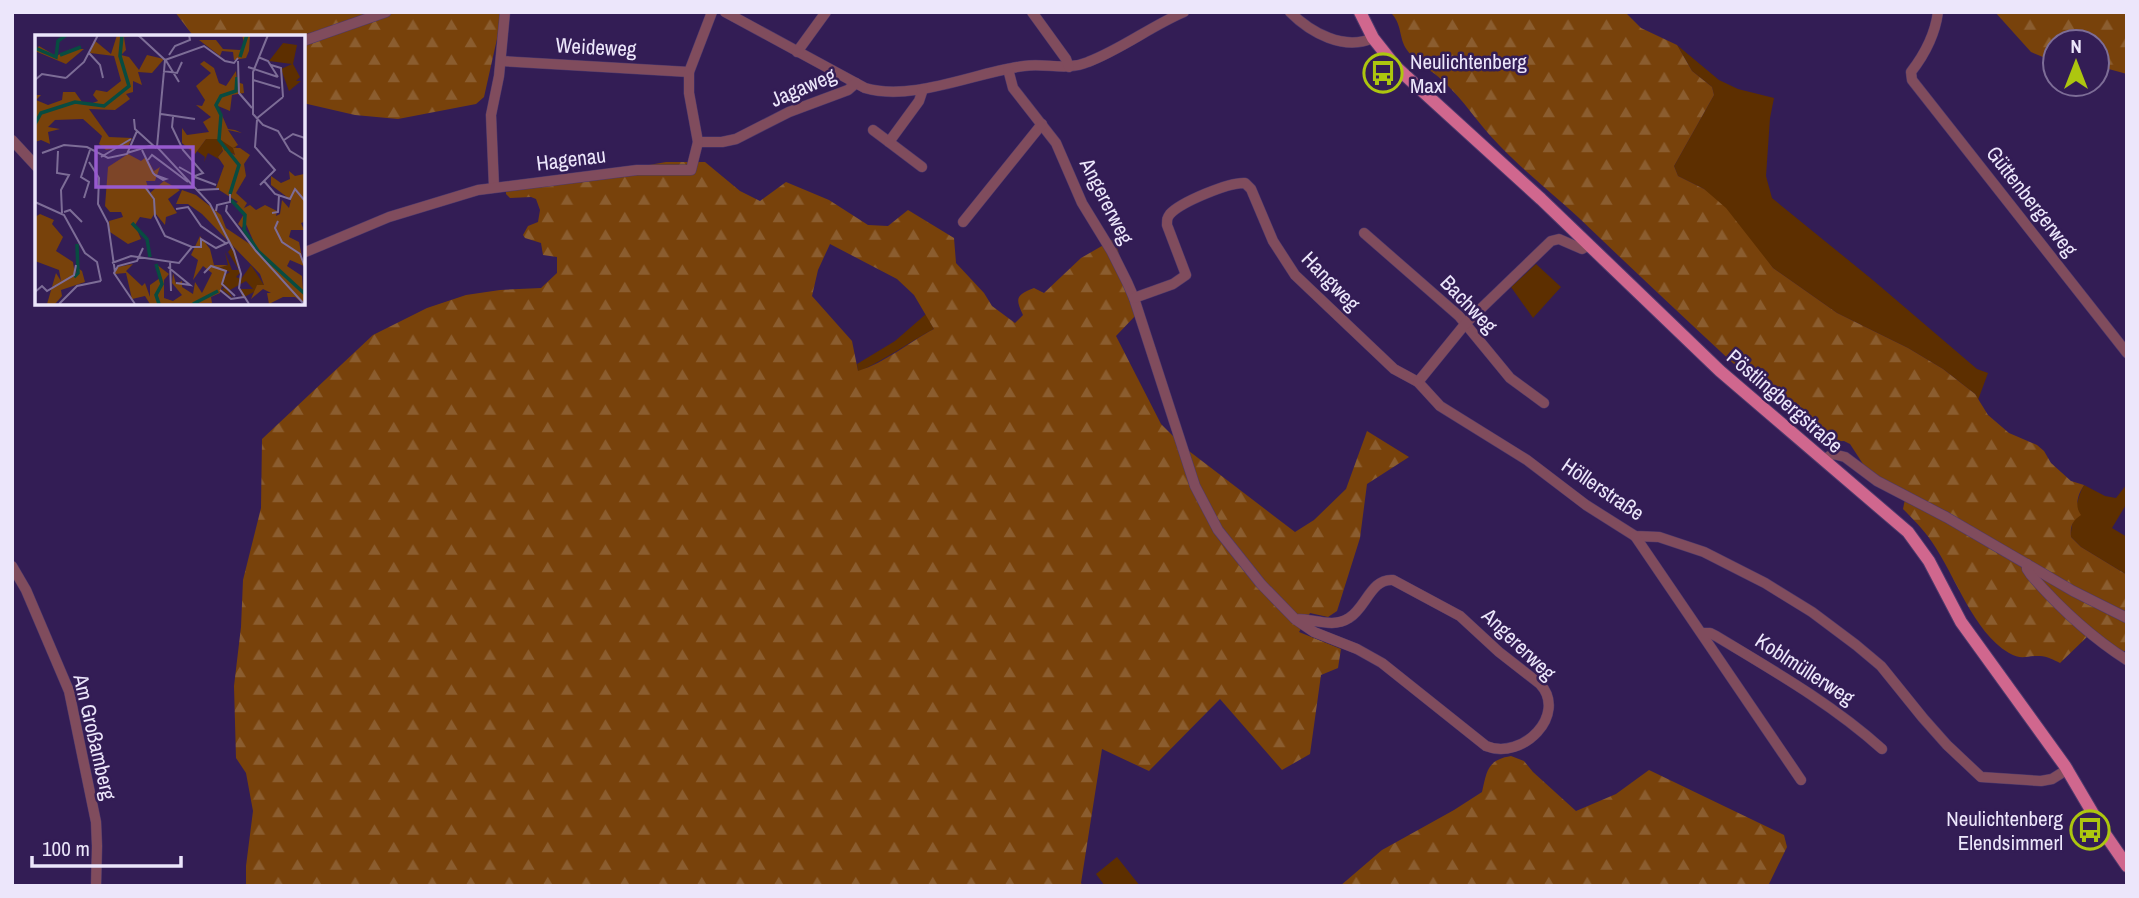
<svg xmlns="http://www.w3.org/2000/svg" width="2139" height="898" font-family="'Archivo Narrow',sans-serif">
<defs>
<pattern id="forest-firs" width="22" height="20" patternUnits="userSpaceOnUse" patternTransform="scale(1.75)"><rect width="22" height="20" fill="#78420b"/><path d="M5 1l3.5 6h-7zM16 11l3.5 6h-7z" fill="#8b5d2f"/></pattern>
</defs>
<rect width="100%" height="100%" fill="#331d55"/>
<g fill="#5d2f00">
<path d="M 1677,45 L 1719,80 L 1738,89 L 1774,98 L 1770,118 L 1766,176 L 1772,198 L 1874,281 L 1977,369 L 1988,373 L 1978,400 L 1975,394 L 1943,369 L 1908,348 L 1837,313 L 1773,268 L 1704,189 L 1678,176 L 1674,166 L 1714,95 L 1712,87 L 1692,71 Z"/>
<path d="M 1536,264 L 1561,287 L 1533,318 L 1511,287 Z"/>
<path d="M 926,314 L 934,329 C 909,342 885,360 858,372 L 857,364 L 895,341 Z"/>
<path d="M 2127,484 L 2127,503 L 2112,528 L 2127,537 L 2127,575 L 2081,547 L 2071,537 C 2070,528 2079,492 2084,485 L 2105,496 L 2116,498 Z"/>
<path d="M 1117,857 L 1140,886 L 1105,886 L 1096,874 Z"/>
</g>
<g fill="url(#forest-firs)" fill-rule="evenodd">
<path d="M 175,12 L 503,12 L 484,97 L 476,104 L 398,119 L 355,115 L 303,103 L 303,37 L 194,37 Z"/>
<path d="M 1390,12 L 1625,12 L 1641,28 L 1677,45 L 1692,71 L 1712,87 L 1714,95 L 1674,166 L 1678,176 L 1704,189 L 1726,208 L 1773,268 L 1837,313 L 1908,348 L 1943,369 L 1975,394 L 1988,415 L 2009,433 L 2037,445 L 2044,451 L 2051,463 L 2071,481 L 2084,485 C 2078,494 2074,506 2081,515 C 2072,521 2070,526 2071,537 L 2081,547 L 2127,575 L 2127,648 L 2123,653 L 2089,635 L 2060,663 C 2054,660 2047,656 2040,656 C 2028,655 2022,661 2009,653 C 1973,632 1955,575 1932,542 C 1924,530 1913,519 1903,509 L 1905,499 L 1865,467 L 1850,444 L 1844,441 L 1823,442 L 1808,432 C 1731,362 1654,290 1578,217 C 1552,193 1524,171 1499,145 C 1479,125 1464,100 1443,81 C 1432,70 1415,63 1407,50 C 1398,38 1403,24 1390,12 Z"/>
<path d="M 1995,12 L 2127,12 L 2127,74 L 2105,68 L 2097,75 L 2097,42 L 2055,42 L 2055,62 L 2031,52 Z"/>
<path d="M 666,162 L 705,162 L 740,191 L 760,201 L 786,182 L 829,200 L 868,225 L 888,226 L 908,210 L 954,238 L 956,263 L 984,293 L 992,306 L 1015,323 L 1023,315 C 1015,298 1016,295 1034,288 L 1044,293 L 1081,258 L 1114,239 L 1134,298 L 1136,315 L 1116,336 L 1161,424 L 1185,448 L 1295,532 L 1314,520 L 1346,489 L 1367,431 L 1409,457 L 1367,484 L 1360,538 L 1337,611 L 1328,617 L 1310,613 L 1299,632 L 1341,649 L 1338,668 L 1321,675 L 1310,754 L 1282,770 L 1220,699 L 1149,771 L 1102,749 L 1081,883 L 1083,886 L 246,886 L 246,866 L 253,811 L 246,773 L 236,758 L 234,686 L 241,627 L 243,580 L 261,508 L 262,439 L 373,335 L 427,308 L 466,295 L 500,290 L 541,288 L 557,273 L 557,257 L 543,255 L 541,243 L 525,238 L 523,235 L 528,226 L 538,222 L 540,210 L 536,199 L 531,197 L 510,198 L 506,194 L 506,190 ZM 830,244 L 897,279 L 914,295 L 934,329 C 909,342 885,363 858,371 L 852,341 L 812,296 L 818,270 Z"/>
<path d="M 1511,756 L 1524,761 L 1533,772 L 1576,811 L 1616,794 L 1649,770 L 1784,835 L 1787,847 L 1768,886 L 1340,886 L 1382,850 L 1454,810 L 1482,792 C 1487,771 1487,760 1511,756 Z"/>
</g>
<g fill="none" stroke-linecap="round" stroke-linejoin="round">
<g stroke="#4d396c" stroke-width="11">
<g id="minor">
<path d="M 725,12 L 865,88 C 913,102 976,72 1024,66 C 1046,63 1067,71 1088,62 C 1122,49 1151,26 1184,12"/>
<path d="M 1032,12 L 1066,59 L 1069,67"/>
<path d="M 1290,12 C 1311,33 1344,51 1373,38"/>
<path d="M 1938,12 C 1935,35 1925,54 1911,72 L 1912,80 L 2127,353"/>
<path d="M 303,41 L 386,12"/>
<path d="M 797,52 L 826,12"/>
<path d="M 501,61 L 689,72"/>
<path d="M 1008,69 L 1013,88 L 1056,143 L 1082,203 L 1112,252 L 1127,282 L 1134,298 L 1195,486 L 1218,530 L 1261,584 L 1295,619 L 1314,632 L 1357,649 L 1382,663 L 1486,746 C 1523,761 1568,714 1540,684 L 1499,652 L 1460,616 L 1393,580 C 1371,578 1366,608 1349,618 C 1332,629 1313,618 1295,619"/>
<path d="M 873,130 L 889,142"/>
<path d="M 12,140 L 37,167"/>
<path d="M 698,142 L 722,142 L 736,139 L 789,112 L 848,90 L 856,83"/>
<path d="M 922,167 L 889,142 L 919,101 L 923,89"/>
<path d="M 494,187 L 491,115 L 499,76 L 505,12"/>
<path d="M 963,222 L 1042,124"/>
<path d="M 1364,233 L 1459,316 L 1510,378 L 1544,403"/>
<path d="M 303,253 L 389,217 L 478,190 L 637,170 L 691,170 L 698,142 L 689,93 L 689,72 L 712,12"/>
<path d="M 1134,298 L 1173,284 L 1186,275 L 1167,225 C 1167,219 1167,218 1170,214 C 1181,202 1229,182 1245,183 L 1251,189 L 1273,241 L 1295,275 L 1394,369 L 1418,382 L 1440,406 L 1527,460 L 1586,505 L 1635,536 L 1659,537 L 1704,552 L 1765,583 L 1812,612 L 1856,645 L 1881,666 L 1923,718 L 1947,745 L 1981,777 L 2041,781 L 2052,779 L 2068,769"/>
<path d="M 1418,382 L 1466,323 L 1551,241 L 1559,239 L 1582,249 L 1589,245"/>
<path d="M 1823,460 L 1833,454 L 1845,457 L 1877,481 L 1946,517 L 2073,591 L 2127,618"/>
<path d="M 1635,536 L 1801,780"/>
<path d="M 2027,564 L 2027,569 L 2031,575 C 2059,607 2091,637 2127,660"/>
<path d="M 12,566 L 26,590 L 69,691 L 96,822 L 97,846 L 96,886"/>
<path d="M 1702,633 L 1710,633 L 1716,636 C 1774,671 1832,704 1882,749"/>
</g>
</g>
<g stroke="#4d396c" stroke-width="14">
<path id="major" d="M 1360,12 L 1373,38 L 1396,67 L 1541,199 L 1720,371 L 1908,532 L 1929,561 L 1961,622 L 2065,766 L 2105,834 L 2127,866"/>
</g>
<use href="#minor" stroke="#804c5d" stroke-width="10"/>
<use href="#major" stroke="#d0678e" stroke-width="12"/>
</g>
<defs>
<g id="bus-ring" transform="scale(2.0125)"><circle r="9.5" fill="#331d55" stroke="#adc60f" stroke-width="1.5"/><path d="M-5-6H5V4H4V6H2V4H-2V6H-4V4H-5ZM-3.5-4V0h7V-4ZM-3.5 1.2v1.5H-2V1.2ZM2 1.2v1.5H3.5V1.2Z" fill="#adc60f"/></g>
</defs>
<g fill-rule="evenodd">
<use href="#bus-ring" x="1383" y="73"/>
<use href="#bus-ring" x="2090" y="830"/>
</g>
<g text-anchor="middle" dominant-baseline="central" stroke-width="5" stroke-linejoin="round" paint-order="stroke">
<g font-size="21" fill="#ece6fb" stroke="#331d55">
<text transform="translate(596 47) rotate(3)">Weideweg</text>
<text transform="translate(803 87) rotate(-23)">Jagaweg</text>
<text transform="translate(571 159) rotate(-7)">Hagenau</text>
<text transform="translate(1107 201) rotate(63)">Angererweg</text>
<text transform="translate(2032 201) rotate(52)">Güttenbergerweg</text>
<text transform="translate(1331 281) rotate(46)">Hangweg</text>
<text transform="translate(1469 304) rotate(46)">Bachweg</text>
<text transform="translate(1785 401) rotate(41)">Pöstlingbergstraße</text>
<text transform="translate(1603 489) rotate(34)">Höllerstraße</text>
<text transform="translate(1519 644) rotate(44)">Angererweg</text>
<text transform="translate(1805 669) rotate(33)">Koblmüllerweg</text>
<text transform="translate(95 737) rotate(77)">Am Großamberg</text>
</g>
<g font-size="21" fill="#ece6fb" stroke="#331d55" text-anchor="start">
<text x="1410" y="61">Neulichtenberg<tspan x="1410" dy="24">Maxl</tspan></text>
<text x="2063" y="818" text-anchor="end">Neulichtenberg<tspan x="2063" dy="24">Elendsimmerl</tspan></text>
</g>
</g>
<g transform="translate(35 35)">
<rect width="270" height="270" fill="#331d55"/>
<path d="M 248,8 L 262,10 L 258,29 L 265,42 L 261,46 L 266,46 L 254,56 L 246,34 L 257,29 L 234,26 ZM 184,103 L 201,111 L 202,120 L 188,115 L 183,122 L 189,127 L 173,118 L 169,127 L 170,122 L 162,116 L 171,104 ZM 198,211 L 201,218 L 205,238 L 201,242 L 206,244 L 216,230 L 229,250 L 222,250 L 221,256 L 207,263 L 206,254 L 218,254 L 211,246 L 195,255 L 188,248 L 198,263 L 186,254 L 189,254 L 186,249 L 188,241 L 195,237 L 183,233 L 193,230 L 190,217 L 197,235 L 204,235 L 193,217 Z" fill="#5d2f00"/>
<path d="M 82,0 L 103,0 L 89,2 L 91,15 L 86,20 L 94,22 L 104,35 L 112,20 L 129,24 L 117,38 L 103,37 L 107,50 L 98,46 L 98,57 L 91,59 L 95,64 L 80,75 L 54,74 L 74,102 L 97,103 L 93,112 L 71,115 L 64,109 L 67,101 L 48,84 L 20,85 L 13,92 L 25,94 L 13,97 L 15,109 L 6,105 L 0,107 L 0,61 L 2,60 L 6,60 L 1,65 L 13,70 L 27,65 L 28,57 L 40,57 L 47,67 L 55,69 L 63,66 L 58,60 L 61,55 L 72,57 L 86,46 L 79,21 L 55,18 L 59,5 L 76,19 ZM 207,0 L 215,0 L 214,16 L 211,23 L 199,25 L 198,17 L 187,16 L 185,21 L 164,5 L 181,5 L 188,14 L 205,15 L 210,11 ZM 4,11 L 21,21 L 36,14 L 49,14 L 31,29 L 0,16 ZM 169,26 L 179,33 L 184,48 L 191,51 L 201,36 L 202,47 L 208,49 L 209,58 L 197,60 L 195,76 L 183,71 L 193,94 L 200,95 L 207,98 L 193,95 L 203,110 L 198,113 L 186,105 L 189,115 L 200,120 L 198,113 L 205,113 L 215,120 L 209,129 L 211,141 L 201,158 L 212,168 L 209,173 L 215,170 L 221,175 L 230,170 L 242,176 L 241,181 L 245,179 L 247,165 L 254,173 L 256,165 L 236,150 L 236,141 L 246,148 L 255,144 L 254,136 L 260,141 L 269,139 L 269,187 L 266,188 L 269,195 L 256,195 L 254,202 L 264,207 L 269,231 L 255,225 L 252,231 L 267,241 L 269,269 L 260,262 L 248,262 L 234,269 L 232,258 L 236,258 L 228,254 L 216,264 L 222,250 L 229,250 L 225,239 L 167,179 L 153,169 L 141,169 L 147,155 L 161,160 L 186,180 L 191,193 L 222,214 L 210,187 L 207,193 L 203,189 L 209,179 L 203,170 L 192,166 L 201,168 L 203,167 L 181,153 L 189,131 L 183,122 L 188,116 L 185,104 L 171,104 L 160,119 L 147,108 L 147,93 L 152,100 L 174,97 L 168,87 L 176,82 L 161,70 L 167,71 L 170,65 L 161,51 L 176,38 L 165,29 ZM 93,119 L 106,126 L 111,122 L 119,136 L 125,132 L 120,146 L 111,146 L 115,158 L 129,146 L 145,155 L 133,164 L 142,178 L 131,182 L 130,190 L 120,178 L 116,184 L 105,182 L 100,190 L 106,204 L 93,209 L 75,197 L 74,186 L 88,182 L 86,177 L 75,177 L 70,171 L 73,132 ZM 5,179 L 19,185 L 17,189 L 28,202 L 21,216 L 38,227 L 40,240 L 43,233 L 47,236 L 50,247 L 26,255 L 27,261 L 20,269 L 12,269 L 21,238 L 26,246 L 24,235 L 0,226 L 0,182 ZM 165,201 L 175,214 L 179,230 L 193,230 L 183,233 L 191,235 L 185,258 L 176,262 L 177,268 L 115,269 L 110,261 L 97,264 L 91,238 L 79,239 L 83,232 L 98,229 L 91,236 L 107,251 L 110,248 L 115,262 L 115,250 L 125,243 L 121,229 L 134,239 L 129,245 L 129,263 L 138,266 L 147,260 L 137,248 L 138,238 L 141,249 L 147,246 L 147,252 L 158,259 L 160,247 L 167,258 L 177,238 L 168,231 L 158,245 L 163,225 L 156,220 Z" fill="#78420b"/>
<path fill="none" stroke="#084c41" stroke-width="3.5" d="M 0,13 L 21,22 L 23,6 L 31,0M 25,20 L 46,12M 205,22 L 212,0M 0,89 L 6,78 L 40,67 L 69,71 L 94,51 L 85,21 L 87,0M 195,159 L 204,130 L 184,105 L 186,80 L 181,70 L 186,61 L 201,56 L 202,42M 196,165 L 210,180 L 209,195 L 223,216 L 270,259M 97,188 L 112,204 L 115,222M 121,229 L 127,249 L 121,260 L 124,269M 39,242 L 43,238 L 42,209M 158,269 L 183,256"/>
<path fill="none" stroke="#7d6d97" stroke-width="2" d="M 103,0 L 130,25 L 122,112 L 175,169 L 199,216 L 206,239 L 204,253 L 214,269M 233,0 L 218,37 L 218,79 L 228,90 L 243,96 L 255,116 L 270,125M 54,18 L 65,30 L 68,43M 134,20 L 140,11 L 155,5 L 154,0M 223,22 L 233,26 L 243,42M 130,24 L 144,47M 130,25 L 169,11 L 190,26 L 199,28 L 203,23M 203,26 L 204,58 L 217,73M 236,30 L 246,33 L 248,62M 213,32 L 243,42M 128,36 L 142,38 L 147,27M 31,43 L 49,27 L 63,0M 0,45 L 7,39 L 31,43M 218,45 L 245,53M 126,79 L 160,84M 138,82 L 137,92 L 148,115 L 168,138 L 160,141 L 144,132M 99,84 L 100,94 L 121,113M 221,84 L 248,62M 222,85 L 220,112 L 240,135 L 225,150M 249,105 L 258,99 L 270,103M 107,115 L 118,138 L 120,140 L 128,145 L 131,144 L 120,140M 23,116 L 22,138 L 34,140 L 26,155 L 27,178M 7,118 L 29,110 L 52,112 L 73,123 L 92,119 L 102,96M 92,118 L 118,110M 66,122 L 96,104M 113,125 L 117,120 L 153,147M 54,127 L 64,143 L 63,169 L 73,188 L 80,237M 157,141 L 181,150M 229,146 L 240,159 L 255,164 L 260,154 L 270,166M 110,152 L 119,164 L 120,181 L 130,201 L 157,212M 162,155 L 184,154M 49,163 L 54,147 L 46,142 L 55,115M 0,167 L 29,180 L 50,218 L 62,227 L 66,246M 192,170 L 191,176 L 221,216 L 269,269M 141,174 L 153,172 L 166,191 L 192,209M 181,176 L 182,170 L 195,167 L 195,159M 29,177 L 35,175 L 47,187M 237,178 L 243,177 L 244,160M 243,186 L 240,193 L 247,207 L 265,219 L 270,232M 135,226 L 136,256M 77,228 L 96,221 L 144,228 L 157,212 L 166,212 L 166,204 L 181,213 L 194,207M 133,232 L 155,250 L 141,248M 169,238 L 176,231 L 191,236 L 187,249 L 200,261M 185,255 L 196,264 L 209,262M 0,257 L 7,251 L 12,256 L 39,240 L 41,230M 24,269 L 42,251 L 66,246M 100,269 L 79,238 L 83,231 L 102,226 L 108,213"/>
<path fill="#975ace" fill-opacity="0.15" stroke="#975ace" stroke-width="3.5" d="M 61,112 L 158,112 L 158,152 L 61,152 Z"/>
<rect width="270" height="270" fill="none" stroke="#ece6fb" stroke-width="3.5"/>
</g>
<rect width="2139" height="898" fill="none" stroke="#ece6fb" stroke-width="28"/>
<g transform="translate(2076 63)"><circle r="33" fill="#331d55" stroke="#7d6d97" stroke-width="2"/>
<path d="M0-5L12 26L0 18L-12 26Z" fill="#adc60f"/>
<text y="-10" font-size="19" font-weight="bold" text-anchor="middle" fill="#ece6fb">N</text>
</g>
<path d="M32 856v10h149v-10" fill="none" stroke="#ece6fb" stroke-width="3.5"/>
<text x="42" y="856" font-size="21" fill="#ece6fb" stroke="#331d55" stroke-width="5" paint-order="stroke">100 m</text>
</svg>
